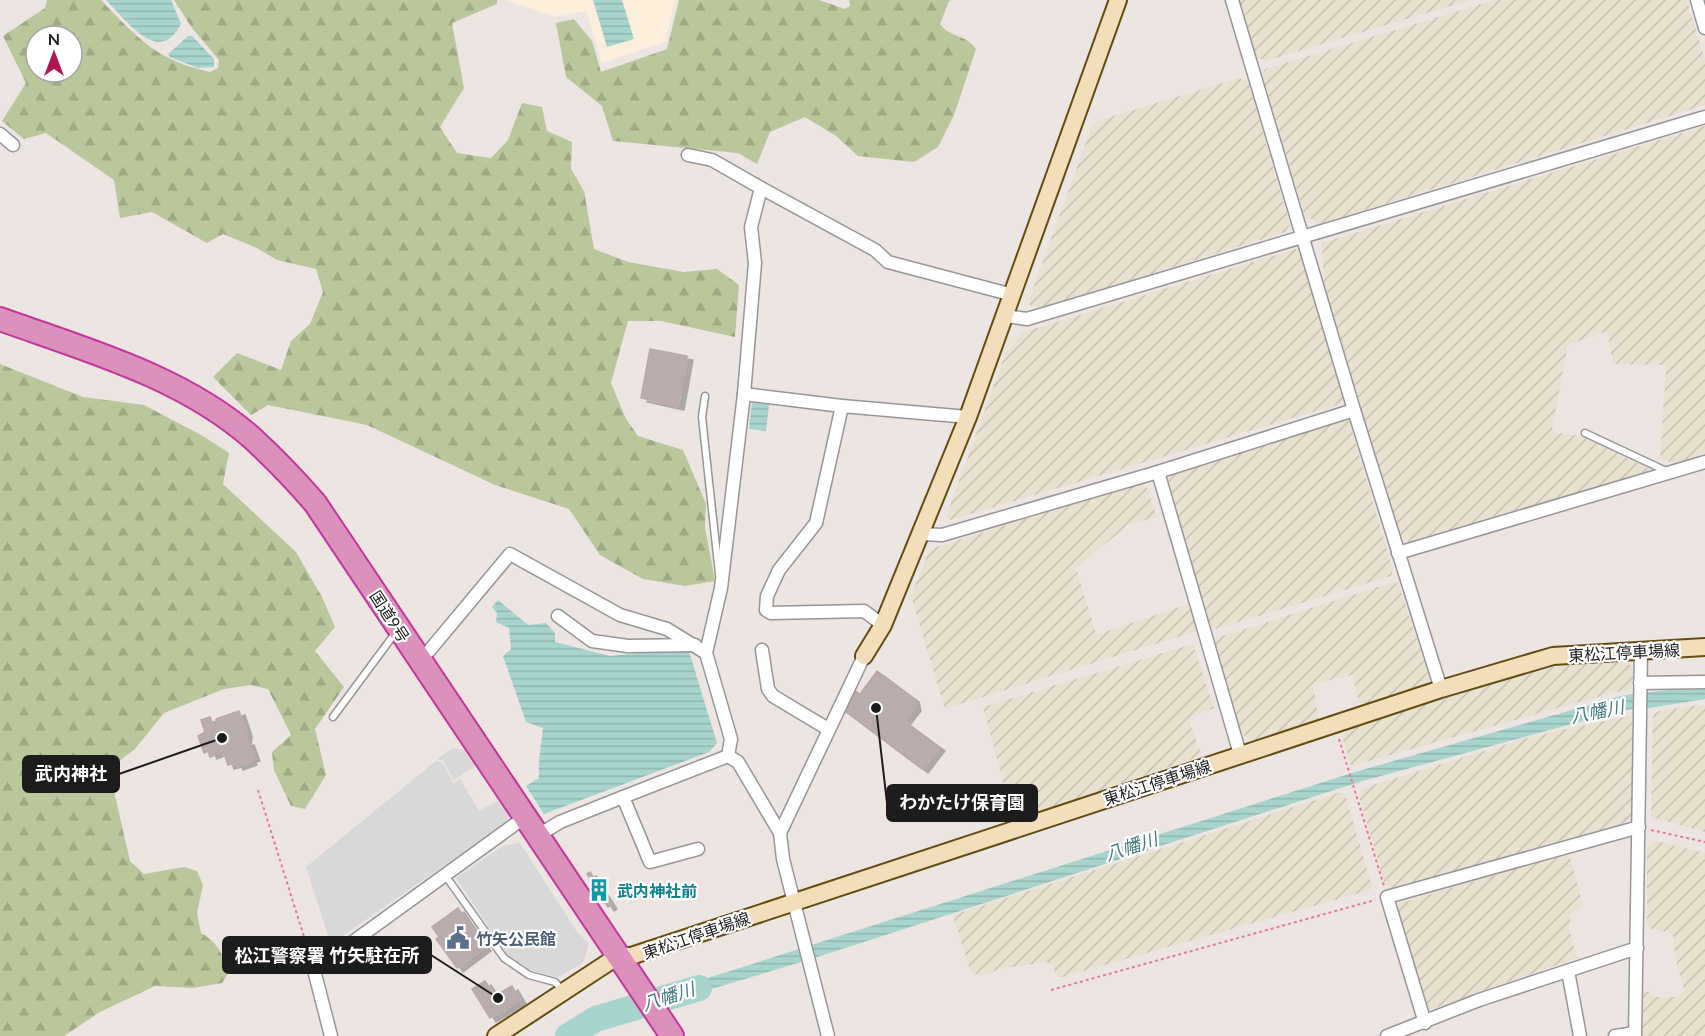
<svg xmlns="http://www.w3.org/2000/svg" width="1705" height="1036" font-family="Lato,'Noto Sans JP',sans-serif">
<defs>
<pattern id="farmland-furrows" width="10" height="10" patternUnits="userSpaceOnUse" patternTransform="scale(1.5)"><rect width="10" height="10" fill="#e9e1cf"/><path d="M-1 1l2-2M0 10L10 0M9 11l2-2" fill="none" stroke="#c7c0b1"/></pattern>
<pattern id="forest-firs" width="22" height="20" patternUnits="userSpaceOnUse" patternTransform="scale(1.5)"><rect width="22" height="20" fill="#bac79b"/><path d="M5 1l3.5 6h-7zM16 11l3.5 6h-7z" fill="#9faa85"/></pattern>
<pattern id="water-rules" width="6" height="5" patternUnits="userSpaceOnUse" patternTransform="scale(1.5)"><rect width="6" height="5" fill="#a7d5cd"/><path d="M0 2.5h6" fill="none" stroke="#8fb6af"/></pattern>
<filter id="shadow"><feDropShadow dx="6" dy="4" stdDeviation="0" flood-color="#0004"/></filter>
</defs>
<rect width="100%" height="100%" fill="#ece5e2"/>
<path fill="#fbefdc" d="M 505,0 L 675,0 L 665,42 L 602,63 L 586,11 L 556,17 Z"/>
<g fill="url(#farmland-furrows)">
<path d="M 1238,0 L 1470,0 L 1266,61 L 1255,56 Z"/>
<path d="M 1495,0 L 1687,0 L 1705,60 L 1705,105 L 1320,224 L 1305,216 L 1262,76 L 1265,69 Z"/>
<path d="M 1239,78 L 1248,81 L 1290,225 L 1285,232 L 1043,308 L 1030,306 L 1029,300 L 1092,126 L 1097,121 Z"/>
<path d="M 1705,126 L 1705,456 L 1677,465 L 1660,458 L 1666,368 L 1664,365 L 1617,364 L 1613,362 L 1607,331 L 1568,345 L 1552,429 L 1556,433 L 1583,436 L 1649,469 L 1650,476 L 1412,544 L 1398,535 L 1324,284 L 1322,243 Z"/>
<path d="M 1295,249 L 1301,252 L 1344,399 L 1340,404 L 951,520 L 946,517 L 1006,352 L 1024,332 Z"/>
<path d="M 1344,419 L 1349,421 L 1393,570 L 1391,576 L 1216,629 L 1206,627 L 1165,484 L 1171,472 Z"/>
<path d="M 1142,482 L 1145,483 L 1157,517 L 1128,525 L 1076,568 L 1095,631 L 1099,634 L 1188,604 L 1196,628 L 1194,632 L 947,708 L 944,706 L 911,596 L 930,549 Z"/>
<path d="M 1394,582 L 1398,583 L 1430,679 L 1426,687 L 1364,708 L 1360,705 L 1352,675 L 1313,684 L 1319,719 L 1251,741 L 1240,732 L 1214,643 L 1216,638 Z"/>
<path d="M 1193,644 L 1214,708 L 1191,717 L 1189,722 L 1201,753 L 1198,757 L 1018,819 L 1012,814 L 983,707 Z"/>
<path d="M 1606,662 L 1625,662 L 1634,667 L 1632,689 L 1629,691 L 1615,692 L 1351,766 L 1342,737 L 1347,730 L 1492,680 L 1547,667 Z"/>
<path d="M 1698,705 L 1705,706 L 1705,832 L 1651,817 L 1653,716 L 1658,711 Z"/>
<path d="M 1628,716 L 1632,718 L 1632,737 L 1635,743 L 1633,815 L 1623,824 L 1393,888 L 1385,885 L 1359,796 L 1363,788 L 1530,737 Z"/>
<path d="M 1341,792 L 1345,794 L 1372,887 L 1370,890 L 1062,977 L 1057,977 L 1052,964 L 1045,962 L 999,969 L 982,976 L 971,973 L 954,920 L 956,914 Z"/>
<path d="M 1657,841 L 1705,853 L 1705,1036 L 1638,1036 L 1640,991 L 1649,992 L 1655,997 L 1678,997 L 1684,990 L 1675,956 L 1673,936 L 1671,933 L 1649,928 L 1647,923 L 1647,851 L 1649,845 Z"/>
<path d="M 1564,855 L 1570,857 L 1583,905 L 1569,915 L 1571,922 L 1569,929 L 1577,958 L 1429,1010 L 1425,1006 L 1397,908 L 1400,903 Z"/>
</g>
<g fill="url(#forest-firs)" fill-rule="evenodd">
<path d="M 47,0 L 101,0 C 137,38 158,61 210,72 L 218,68 L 219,60 L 192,28 L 174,0 L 497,0 L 497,4 L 452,23 L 464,88 L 440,127 L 457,153 L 491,158 L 508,140 L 522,103 L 542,107 L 547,131 L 572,142 L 571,169 L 584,191 L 594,249 L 628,262 L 684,272 L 717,269 L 739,285 L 735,337 L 661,321 L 628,321 L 611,383 L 626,419 L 638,436 L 683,450 L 706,504 L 705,527 L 715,581 L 685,586 L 643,579 L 600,555 L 569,509 L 495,485 L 367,425 L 268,405 L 251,415 L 213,377 L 237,353 L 281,370 L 291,341 L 310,324 L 323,292 L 316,269 L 277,260 L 257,248 L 223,234 L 207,243 L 152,212 L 120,218 L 114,180 L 46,133 L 24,139 L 2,121 L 26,83 L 3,36 L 45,8 ZM 36,36 L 72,36 L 72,72 L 36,72 Z"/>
<path d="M 679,0 L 819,0 L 845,9 L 850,6 L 849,0 L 952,0 L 949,1 L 940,24 C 949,37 967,35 976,49 L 954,115 L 938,147 L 914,162 L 858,156 L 836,136 L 805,117 L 770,132 L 757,164 L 738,153 L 613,141 L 602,106 L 566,77 L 556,23 L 574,19 L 592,41 L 601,72 L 667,49 Z"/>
<path d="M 0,364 L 83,397 L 144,405 L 203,436 L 229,453 L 223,484 L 296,552 L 322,597 L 335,627 L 315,651 L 344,687 L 315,729 L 326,775 L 305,809 L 291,806 L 274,770 L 272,752 L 291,735 L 268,689 L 251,685 L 224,689 L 164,713 L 135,749 L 109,769 L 130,861 L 144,874 L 184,867 L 197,871 L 203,885 L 197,913 L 201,933 C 219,944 223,954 228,974 L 222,983 L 193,988 L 155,986 L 100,1012 L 64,1036 L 0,1036 Z"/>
</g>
<g fill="#d8d8d8">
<path d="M 453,748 L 464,750 L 476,766 L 454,780 L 443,761 L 437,759 Z"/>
<path d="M 436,761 L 443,763 L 454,784 L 460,779 L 479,811 L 497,801 L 508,814 L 506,822 L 331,944 L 306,867 Z"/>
<path d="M 520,843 L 577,932 L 589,943 L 583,963 L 558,977 L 530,970 L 507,954 L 456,878 L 503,846 Z"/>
</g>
<g fill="url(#water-rules)">
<path d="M 106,0 L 171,0 L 181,24 C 159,67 127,21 106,0 Z"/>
<path d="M 593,0 L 622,0 L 634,39 L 607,47 Z"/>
<path d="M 188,36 L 192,36 L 214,59 L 214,67 L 198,68 L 170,57 L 168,54 Z"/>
<path d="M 752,403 L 769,404 L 766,431 L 749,429 Z"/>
<path d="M 498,600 L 528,625 L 546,623 L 555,633 L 555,642 L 610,656 L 688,648 L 717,743 L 709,752 L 544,814 L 526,786 L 539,778 C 538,760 541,746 543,728 L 526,722 L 503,656 L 511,649 L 509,628 L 496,622 L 497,613 L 492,607 Z"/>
<path d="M 1694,687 L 1705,687 L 1705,699 L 1643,709 L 1643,693 Z"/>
<path d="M 1638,693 L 1638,709 L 1623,710 L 1359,782 L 811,959 L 668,1002 L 661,993 L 1355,772 L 1621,696 Z"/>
</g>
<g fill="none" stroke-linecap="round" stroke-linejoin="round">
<path stroke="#a7d5cd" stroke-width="26" d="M 568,1036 L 596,1019 L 699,988"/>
</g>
<g fill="#b9acac" stroke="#bca7a6" stroke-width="1.5" filter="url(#shadow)">
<path d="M 650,349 L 687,356 L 678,406 L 641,398 Z"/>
<path d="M 877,671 L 913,698 L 915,707 L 904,721 L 939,747 L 922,769 L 841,708 L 854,690 L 860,694 Z"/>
<path d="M 239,711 L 246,732 L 245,742 L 248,741 L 254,757 L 250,758 L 251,761 L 237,766 L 236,763 L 228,765 L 223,750 L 211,755 L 209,751 L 204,753 L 198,736 L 205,732 L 201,720 L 210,717 L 214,729 L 219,727 L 216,719 Z"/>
<path d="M 590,872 L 611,905 L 608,907 L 587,874 Z"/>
<path d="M 458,908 L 485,947 L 457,968 L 436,939 L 439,937 L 432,927 Z"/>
<path d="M 485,981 L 495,996 L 512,986 L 520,1000 L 490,1018 L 472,989 Z"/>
</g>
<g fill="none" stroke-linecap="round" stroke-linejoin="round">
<g stroke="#969696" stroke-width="9">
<g id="lane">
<path d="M 705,396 L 702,417 L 719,574"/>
<path d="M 1585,433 L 1664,470 L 1665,473"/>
<path d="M 333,717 L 396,632"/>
<path d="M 445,875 L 504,958 L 529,975 L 555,982 L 563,991"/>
</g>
</g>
<g stroke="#969696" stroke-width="15">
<g id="street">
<path d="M 1232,0 L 1354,410 L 1441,689"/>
<path d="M 1697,0 L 1705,28"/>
<path d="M 0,134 L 13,145"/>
<path d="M 688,155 L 712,160 L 761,188"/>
<path d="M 1005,316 L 1027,319 L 1705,117"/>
<path d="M 744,394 L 721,588 L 706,653 L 731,739 L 728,756 L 738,762 L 780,833"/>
<path d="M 842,406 L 816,523 L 779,570 L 767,596 L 766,610 L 771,613 L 864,611 L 883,625"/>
<path d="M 968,417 L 842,406 L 744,394 L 755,263 L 751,227 L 761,188 L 875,250 L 888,262 L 1013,295"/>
<path d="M 921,534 L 942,535 L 1158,472"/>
<path d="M 1398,553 L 1705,462"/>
<path d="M 558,616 L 592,641 L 628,646 L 695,645"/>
<path d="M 762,650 L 768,689 L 773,696 L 828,729"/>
<path d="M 418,659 L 429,651 L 510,554 L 620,615 L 667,629 L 706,653"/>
<path d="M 1640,683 L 1705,682"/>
<path d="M 1240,754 L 1158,472 L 1354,410"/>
<path d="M 537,836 L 560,822 L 623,797"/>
<path d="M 698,849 L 650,862 L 623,797 L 728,756"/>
<path d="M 1568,971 L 1580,1036"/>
<path d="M 1425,1023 L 1387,897 L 1639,827"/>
<path d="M 331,1036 L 314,970 L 525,817"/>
<path d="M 828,1036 L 783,859 L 780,833 L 864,656"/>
<path d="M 1387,1036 L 1479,1000 L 1637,948"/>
<path d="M 1615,1036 L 1635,1033"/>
<path d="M 1635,1036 L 1641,651"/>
</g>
</g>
<g stroke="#654c10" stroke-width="20">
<g id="secondary">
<path d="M 864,656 L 883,625 L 968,417 L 1118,0"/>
<path d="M 496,1036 L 618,956 L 631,956 L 1441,689 L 1553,656 L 1705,647"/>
</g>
</g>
<g stroke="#c3369f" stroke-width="26">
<path id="highway" d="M 0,319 C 86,350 181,376 251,437 C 274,458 295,480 315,503 L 672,1036"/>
</g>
<g stroke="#ea7598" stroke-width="2" stroke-dasharray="3 3" stroke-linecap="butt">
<path d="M 1339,739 L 1384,886"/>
<path d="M 258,790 L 310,956"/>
<path d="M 1651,830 L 1705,842"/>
<path d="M 1051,990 L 1375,900"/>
</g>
<use href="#lane" stroke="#fff" stroke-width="6"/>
<use href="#street" stroke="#fff" stroke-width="12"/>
<use href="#secondary" stroke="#f2deba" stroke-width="16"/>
<use href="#highway" stroke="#dc91bd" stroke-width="22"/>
</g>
<defs>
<g id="building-bare" transform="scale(1.8)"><path d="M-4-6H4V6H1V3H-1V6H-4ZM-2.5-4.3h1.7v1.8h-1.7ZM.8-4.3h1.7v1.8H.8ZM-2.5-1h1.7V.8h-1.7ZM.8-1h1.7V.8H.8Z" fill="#0f9aa8" stroke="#fff" stroke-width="2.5" paint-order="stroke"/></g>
<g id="civic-bare" transform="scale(1.8)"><path d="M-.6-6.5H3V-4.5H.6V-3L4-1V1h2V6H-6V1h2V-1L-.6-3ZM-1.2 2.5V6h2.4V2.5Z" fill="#5c6f8a" stroke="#fff" stroke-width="2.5" paint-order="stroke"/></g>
</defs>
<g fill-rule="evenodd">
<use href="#building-bare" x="599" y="890"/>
<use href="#civic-bare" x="458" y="938"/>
</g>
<g text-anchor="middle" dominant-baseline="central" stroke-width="4.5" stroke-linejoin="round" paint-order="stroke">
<g font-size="16" fill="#1c1c1c" stroke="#fff">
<text transform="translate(390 616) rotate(57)">国道9号</text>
<text transform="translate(1624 652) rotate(-3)">東松江停車場線</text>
<text transform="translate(1157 782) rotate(-18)">東松江停車場線</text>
<text transform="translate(696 935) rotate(-19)">東松江停車場線</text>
</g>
<g font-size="16" font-weight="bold" fill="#0d838f" stroke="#fff" text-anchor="start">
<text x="617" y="890">武内神社前</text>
</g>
<g font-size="16" font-weight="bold" fill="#4e5e75" stroke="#fff" text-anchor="start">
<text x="476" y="938">竹矢公民館</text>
</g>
<g font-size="18" font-style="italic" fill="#467d83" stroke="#fff">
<text transform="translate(1597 711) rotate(-11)">八幡川</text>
<text transform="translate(1131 846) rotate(-18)">八幡川</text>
<text transform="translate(668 996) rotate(-18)">八幡川</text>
</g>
</g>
<path fill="none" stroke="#1c1c1c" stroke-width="2" d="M222 738L119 774M876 708L887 803M498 998L431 955"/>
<g fill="#1c1c1c" stroke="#fff" stroke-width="2">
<circle cx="222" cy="738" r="6"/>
<circle cx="876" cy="708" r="6"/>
<circle cx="498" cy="998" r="6"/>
</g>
<g fill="#1c1c1c" stroke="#1c1c1c" stroke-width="2">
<rect x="23" y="756" width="96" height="36" rx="6"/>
<rect x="887" y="785" width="150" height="36" rx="6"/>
<rect x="223" y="937" width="208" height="36" rx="6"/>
</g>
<g font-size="18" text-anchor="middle" font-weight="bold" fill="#fff">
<text x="71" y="780">武内神社</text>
<text x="962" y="809">わかたけ保育園</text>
<text x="327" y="962">松江警察署 竹矢駐在所</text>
</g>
<g transform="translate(54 54)"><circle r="28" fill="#ffffff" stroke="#a4a4a4" stroke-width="1.5"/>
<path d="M0-4.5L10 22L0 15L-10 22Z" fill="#b21554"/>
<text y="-9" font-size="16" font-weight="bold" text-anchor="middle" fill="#1c1c1c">N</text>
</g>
</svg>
